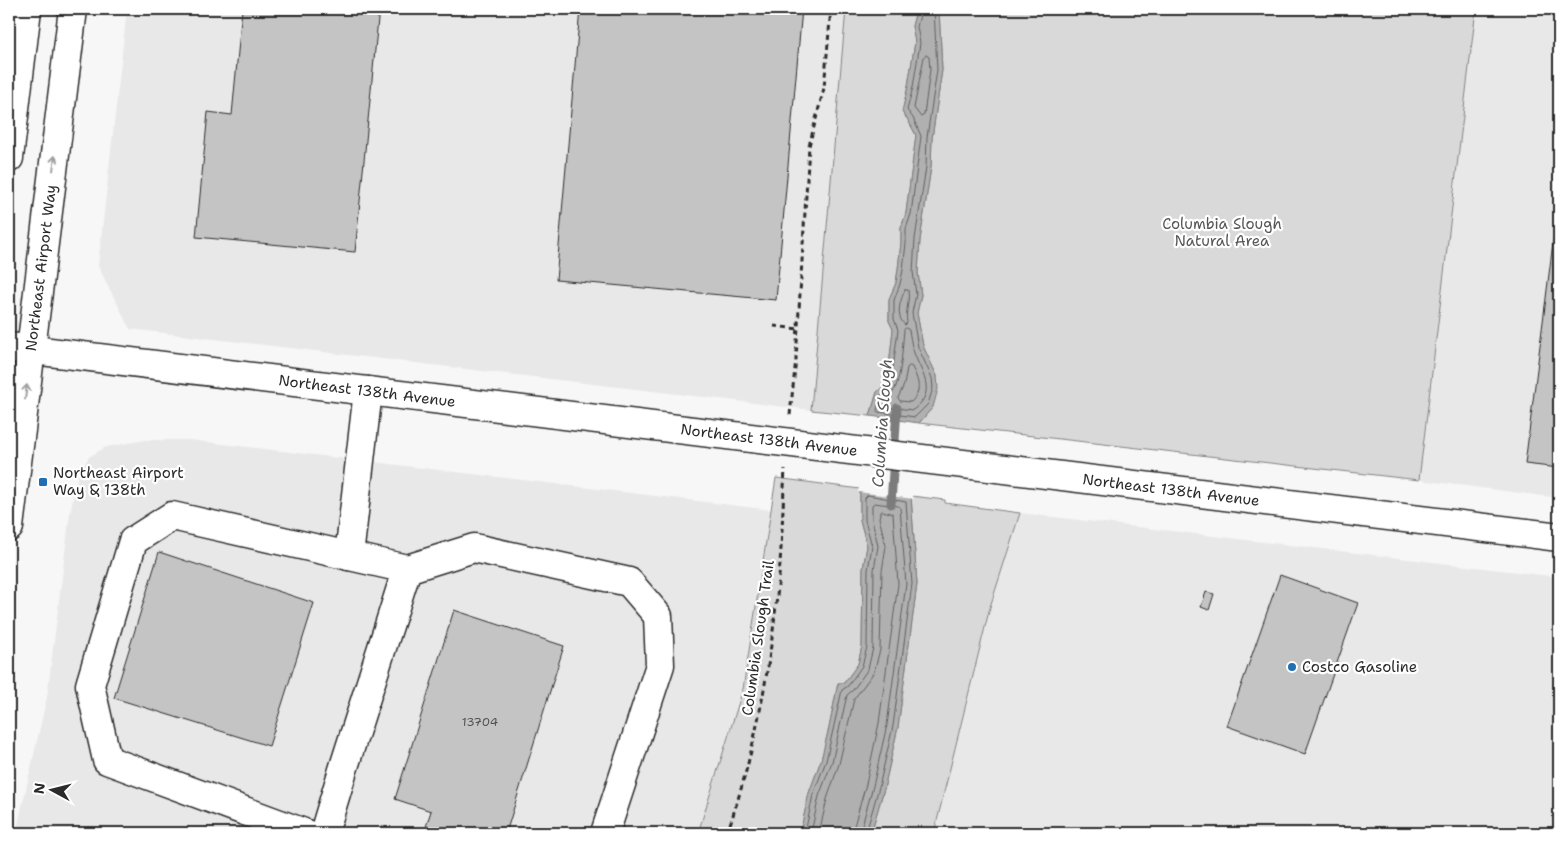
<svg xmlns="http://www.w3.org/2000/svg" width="1568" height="842" font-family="'Shantell Sans',sans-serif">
<rect width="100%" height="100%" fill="#f7f7f7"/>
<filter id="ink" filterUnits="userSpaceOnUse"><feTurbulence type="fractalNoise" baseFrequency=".02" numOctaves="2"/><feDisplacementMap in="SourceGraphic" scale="10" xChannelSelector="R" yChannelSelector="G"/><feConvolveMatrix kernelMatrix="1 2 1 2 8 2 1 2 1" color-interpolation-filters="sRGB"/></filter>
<g filter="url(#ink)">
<g fill="#e8e8e8">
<path d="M 127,9 L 846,9 L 811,410 L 130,329 L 98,266 Z"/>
<path d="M 1476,9 L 1559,9 L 1559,498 L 1419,480 Z"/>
<path d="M 145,440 L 190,440 L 772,510 L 743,689 L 698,833 L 16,833 L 47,697 L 70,513 L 78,475 L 89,457 L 106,447 Z"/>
<path d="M 1020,513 L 1559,577 L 1559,833 L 934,833 L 990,607 Z"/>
</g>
<g fill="#d9d9d9" stroke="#828282">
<path d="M 846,9 L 914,9 L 915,15 L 912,26 L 915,42 L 908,86 L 902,112 L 908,120 L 916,135 L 906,213 L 901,228 L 901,243 L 898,269 L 896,283 L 889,299 L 889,321 L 893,329 L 889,367 L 884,386 L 877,392 L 870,416 L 811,410 Z"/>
<path d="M 939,9 L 1476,9 L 1419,480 L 919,423 L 933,407 L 937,376 L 923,346 L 917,313 L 921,295 L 918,273 L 920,240 L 931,167 L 932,138 L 942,70 Z"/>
<path d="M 776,478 L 860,489 L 860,520 L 867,546 L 863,569 L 862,646 L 858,664 L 844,683 L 838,683 L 829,728 L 821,760 L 809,793 L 800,833 L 698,833 L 743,689 Z"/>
<path d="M 911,496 L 945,500 L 945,503 L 1020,513 L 990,607 L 934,833 L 871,833 L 884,789 L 898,727 L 917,584 Z"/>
</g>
<g fill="#b0b0b0" stroke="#7b7b7b">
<path d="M 914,9 L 939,9 L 942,70 L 932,138 L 931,167 L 920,240 L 918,273 L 921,295 L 917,313 L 923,346 L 937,376 L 938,389 L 933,407 L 919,423 L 870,416 L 877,392 L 884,386 L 889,367 L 893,329 L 889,321 L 889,299 L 896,283 L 898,269 L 901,243 L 901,228 L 906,213 L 916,135 L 908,120 L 902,112 L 908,86 L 915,42 L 912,26 L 915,15 Z"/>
<path d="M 860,489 L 911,496 L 917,584 L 898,727 L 884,789 L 871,833 L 800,833 L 809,793 L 821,760 L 829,728 L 838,683 L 844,683 L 858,664 L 862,646 L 863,569 L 867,546 L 860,520 Z"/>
</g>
<path fill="#f7f7f7" d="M 859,487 L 912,494 L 914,499 L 858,492 Z"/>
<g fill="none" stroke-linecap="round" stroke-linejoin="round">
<g stroke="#606060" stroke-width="1">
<path d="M 919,9 L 920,15 L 917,27 L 920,43 L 913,87 L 907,110 L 913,118 L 921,136 L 911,214 L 906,229 L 906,243 L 903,270 L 900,284 L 894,300 L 894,319 L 898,330 L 893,368 L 889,387 L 881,395 L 877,410 L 878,412 L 915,417 L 928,404 L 933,388 L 932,378 L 918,347 L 912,313 L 916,294 L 913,272 L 915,239 L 926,167 L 927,137 L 937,70 L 934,9"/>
<path d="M 926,55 L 929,57 L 930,70 L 924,115 L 921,117 L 914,108 L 924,57 Z"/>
<path d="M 905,290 L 908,290 C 910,301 905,310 907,323 L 905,325 C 895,316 900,301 905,290 Z"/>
<path d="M 906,328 L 909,330 C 910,336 911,343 913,350 C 920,372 939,391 913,410 L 887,407 L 885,405 C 887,398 892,395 895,389 C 902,371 902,349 904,330 Z"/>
<path d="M 910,366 L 912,367 C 918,380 923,391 911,402 L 900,401 L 898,398 L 904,385 L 907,368 Z"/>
<path d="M 805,833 L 813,795 L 826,761 L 842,690 L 848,686 L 862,666 L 867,647 L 868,570 L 872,546 L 865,520 L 865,498 L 868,495 L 906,502 L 912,584 L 893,726 L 879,787 L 866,833"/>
<path d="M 811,833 L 819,796 L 832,762 L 847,695 L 853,690 L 868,669 L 873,648 L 874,570 L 878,546 L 872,519 L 872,505 L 874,503 L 898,506 L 900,507 L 906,584 L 887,725 L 873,786 L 860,833"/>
<path d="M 819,833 L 827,799 L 839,764 L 854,699 L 874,672 L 880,650 L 882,571 L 886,546 L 879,518 L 880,513 L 882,511 L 891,513 L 893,514 L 898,584 L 879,723 L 866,784 L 852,833"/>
</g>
<path stroke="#7b7b7b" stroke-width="9" d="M 891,504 L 897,408"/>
</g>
<g fill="#c4c4c4" stroke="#2b2b2b">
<path d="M 242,9 L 379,9 L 355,252 L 196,237 L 208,112 L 232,115 Z"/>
<path d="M 580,9 L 802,9 L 776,300 L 556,280 Z"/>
<path d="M 1559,195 L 1559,468 L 1525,464 Z"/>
<path d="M 159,552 L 314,603 L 269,746 L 114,698 Z"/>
<path d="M 1280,575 L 1358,603 L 1305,754 L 1227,726 Z"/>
<path d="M 1206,592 L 1214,594 L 1209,610 L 1201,607 Z"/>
<path d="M 454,610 L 564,646 L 506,833 L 424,833 L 431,811 L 395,799 Z"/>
</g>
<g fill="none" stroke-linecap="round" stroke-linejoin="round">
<g stroke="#2b2b2b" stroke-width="31">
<g id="minor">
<path d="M 9,347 L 1559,537"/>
<path d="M 349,556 L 368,391"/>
<path d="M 304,833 L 107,760 L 90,685 L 133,541 L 172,516 L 407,569"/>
<path d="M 324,833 L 343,770 L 407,569 L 474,548 L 629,582 L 658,616 L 660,665 L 605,833"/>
</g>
</g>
<g stroke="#2b2b2b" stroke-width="31">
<g id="major">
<path d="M 9,158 L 27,9"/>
<path d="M 9,527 L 73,9"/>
</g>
</g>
<g stroke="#2b2b2b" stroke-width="3" stroke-dasharray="5 4" stroke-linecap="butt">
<path d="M 774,326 L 798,329"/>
<path d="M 790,415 L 796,359 L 809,146 L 824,88 L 831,9"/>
<path d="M 727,833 C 756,750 771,663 779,576 C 782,540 783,504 785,469"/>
</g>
<use href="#minor" stroke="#fff" stroke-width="28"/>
<use href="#major" stroke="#fff" stroke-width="28"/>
</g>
<defs><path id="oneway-shaft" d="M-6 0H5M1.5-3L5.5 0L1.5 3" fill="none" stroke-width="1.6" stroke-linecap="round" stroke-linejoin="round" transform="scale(1.25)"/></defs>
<g stroke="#a0a0a0">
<use href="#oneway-shaft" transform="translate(54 163) rotate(-83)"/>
<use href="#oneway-shaft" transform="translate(26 392) rotate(-83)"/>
</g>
</g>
<g fill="#1f6fb2" stroke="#fff" stroke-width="2">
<rect x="38" y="477" width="10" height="10" rx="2.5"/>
<circle cx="1292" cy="667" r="5"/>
</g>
<g text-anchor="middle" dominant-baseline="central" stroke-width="4.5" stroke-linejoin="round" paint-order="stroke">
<g font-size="12" fill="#515151">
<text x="480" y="722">13704</text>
</g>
<g font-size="15" fill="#565656" stroke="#fff">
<text x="1222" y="224">Columbia Slough<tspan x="1222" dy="17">Natural Area</tspan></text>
</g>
<g font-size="15" fill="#2b2b2b" stroke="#fff">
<text transform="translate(41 268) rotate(-83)">Northeast Airport Way</text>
<text transform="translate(367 391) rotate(7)">Northeast 138th Avenue</text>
<text transform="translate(769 440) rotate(7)">Northeast 138th Avenue</text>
<text transform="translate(1171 490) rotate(7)">Northeast 138th Avenue</text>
<text transform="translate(758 638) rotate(-82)">Columbia Slough Trail</text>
</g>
<g font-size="15" fill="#2b2b2b" stroke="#fff" text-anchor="start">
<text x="53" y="473">Northeast Airport<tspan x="53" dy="17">Way &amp; 138th</tspan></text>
<text x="1302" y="667">Costco Gasoline</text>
</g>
<g font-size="16" font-style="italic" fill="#5a5a5a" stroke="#fff">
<text transform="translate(882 423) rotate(-86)">Columbia Slough</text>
</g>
</g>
<rect width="1568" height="842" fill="none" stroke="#fff" stroke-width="30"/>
<rect x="15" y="15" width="1538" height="812" fill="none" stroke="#2b2b2b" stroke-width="2" filter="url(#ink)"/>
<g transform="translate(52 790) rotate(277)" stroke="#ffffff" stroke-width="4" paint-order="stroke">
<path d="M0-4L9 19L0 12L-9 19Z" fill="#2b2b2b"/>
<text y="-8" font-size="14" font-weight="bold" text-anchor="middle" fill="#2b2b2b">N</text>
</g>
</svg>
